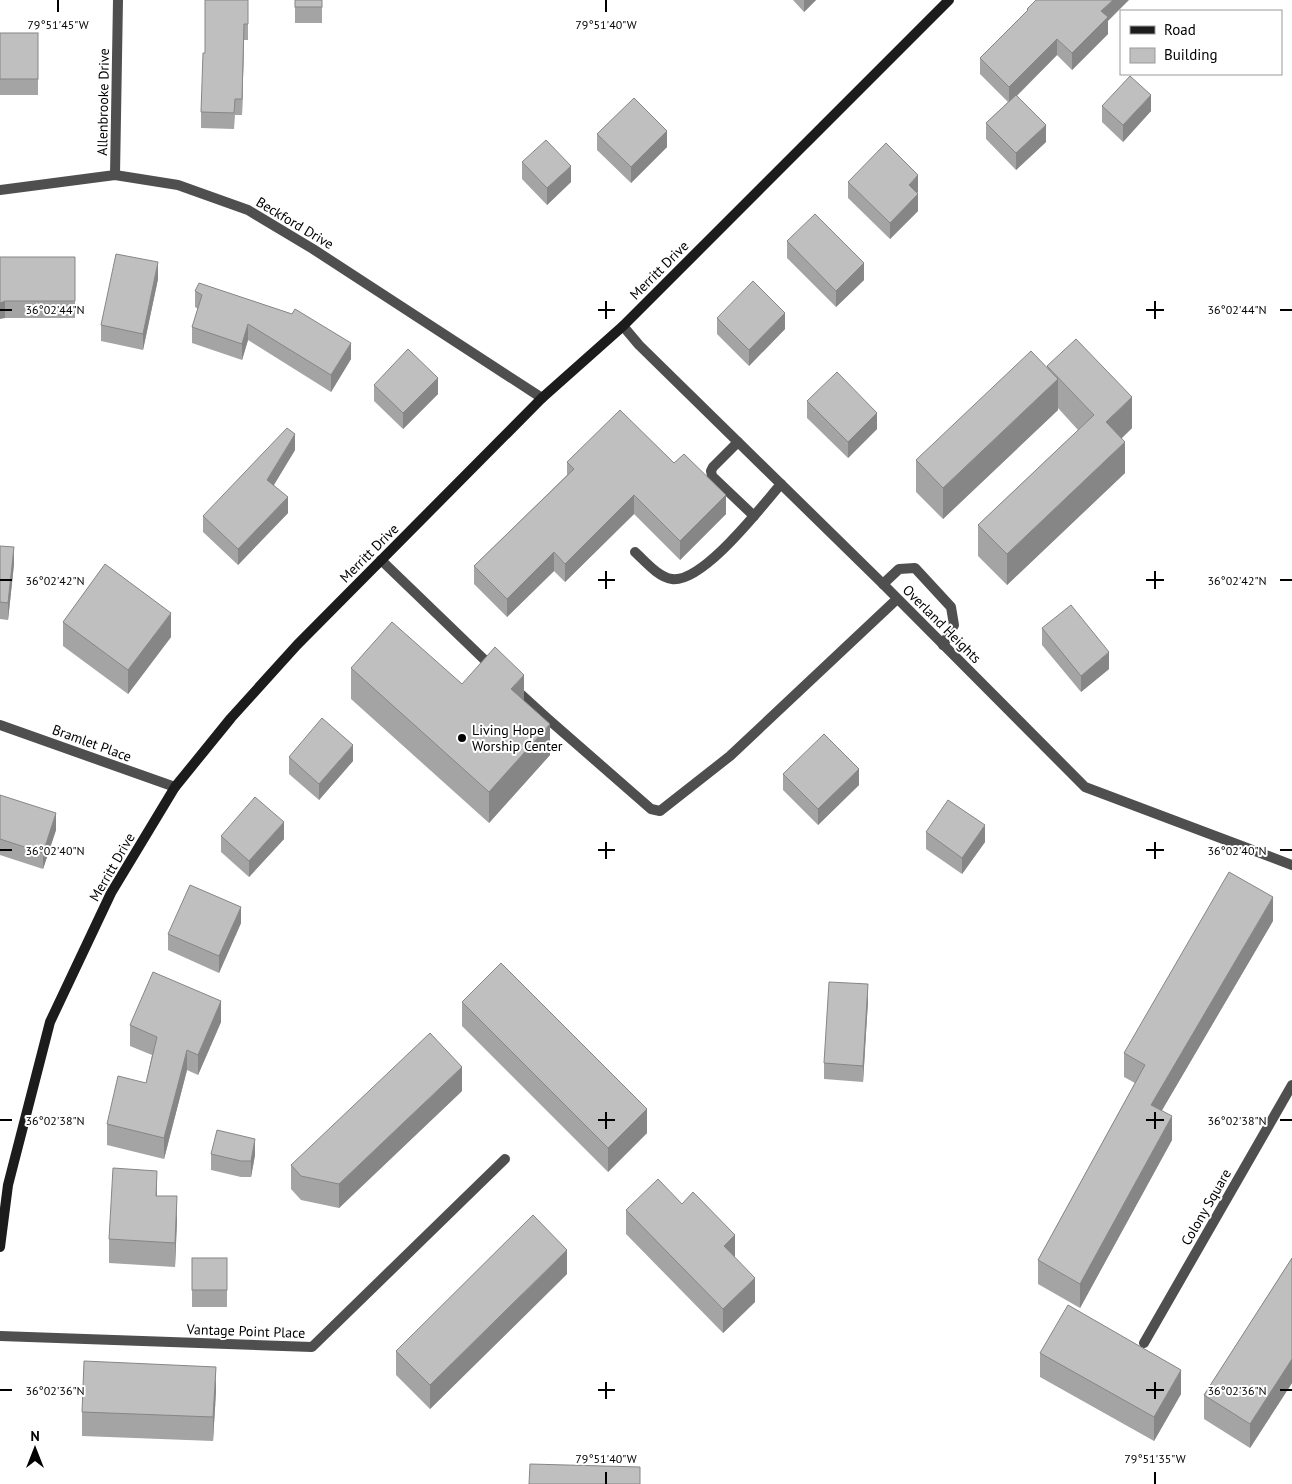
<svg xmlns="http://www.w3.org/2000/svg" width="1292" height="1484" font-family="'PT Sans',sans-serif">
<rect width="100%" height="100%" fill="#fff"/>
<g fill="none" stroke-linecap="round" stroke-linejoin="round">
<g stroke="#4f4f4f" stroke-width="10">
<path d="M 738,442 L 713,467 L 711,471 L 712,476 L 754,516"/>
<path d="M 635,552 C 645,561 658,577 672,579 C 703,583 761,507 781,484"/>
<path d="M 381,560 L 494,669"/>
<path d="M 883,584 L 899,569 L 915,568 L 951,607 L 954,625 L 943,645"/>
<path d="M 515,689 L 548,719 L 651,809 L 660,811 L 730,756 L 897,599"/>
</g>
<g stroke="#4f4f4f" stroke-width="10">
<path d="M 115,175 L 118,0"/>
<path d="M 0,190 L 115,175 L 178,185 L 248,210 L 313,249 L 542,398"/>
<path d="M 623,326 L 639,345 L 883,584 L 1085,787 L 1292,865"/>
<path d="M 0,725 L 175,787"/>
<path d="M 0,1336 L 312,1347 L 505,1159"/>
<path d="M 1144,1343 L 1292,1085"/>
</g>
<path stroke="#1c1c1c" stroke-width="10" d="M 0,1247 L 8,1185 L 50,1022 L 111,893 L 175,787 L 231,718 L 297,645 L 542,398 L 623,326 L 949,0"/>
</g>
<g fill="#a4a4a4">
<path d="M 248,0 L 248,40 L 244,40 L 242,115 L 235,115 L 234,129 L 201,128 L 201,112 L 205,53 Z"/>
<rect x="295" y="0" width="27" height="23"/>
<path d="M 793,0 L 816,0 L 804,12 Z"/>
<path d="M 1027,9 L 1108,21 L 1108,34 L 1072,70 L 1057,55 L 1017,96 L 1046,142 L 1016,170 L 986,139 L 986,123 L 1008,102 L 980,74 L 980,58 L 1027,11 Z"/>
<rect x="0" y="33" width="38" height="62"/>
<path d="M 1102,106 L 1151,111 L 1123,142 L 1102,122 Z"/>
<path d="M 597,134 L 667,147 L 631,183 L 597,150 Z"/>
<path d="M 522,162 L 571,182 L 547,205 L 522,179 Z"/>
<path d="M 848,182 L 918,192 L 917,193 L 918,211 L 890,239 L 848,198 Z"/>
<path d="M 787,241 L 864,280 L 836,307 L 787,258 Z"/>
<path d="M 0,257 L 75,257 L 75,318 L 5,318 Z"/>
<path d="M 158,279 L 143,350 L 101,341 L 101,325 Z"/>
<path d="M 195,291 L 351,359 L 331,392 L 248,340 L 242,360 L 192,343 L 192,327 L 198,309 L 195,307 Z"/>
<path d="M 717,318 L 785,329 L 749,366 L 717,334 Z"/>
<path d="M 1047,366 L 1132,428 L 1122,438 L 1125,473 L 1007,585 L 978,556 L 978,525 L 1078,430 L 1058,408 L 1058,410 L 943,519 L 916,492 L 916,460 L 1047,368 Z"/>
<path d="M 374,385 L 438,394 L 403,429 L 374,401 Z"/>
<path d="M 807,401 L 877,429 L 848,458 L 807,418 Z"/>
<path d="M 295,450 L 274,485 L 288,513 L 238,565 L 203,532 L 203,516 Z"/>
<path d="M 567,462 L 726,514 L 680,560 L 634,514 L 565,582 L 554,571 L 507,617 L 474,584 L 474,566 L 567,475 Z"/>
<path d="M 0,546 L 14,564 L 8,620 L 0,619 Z"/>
<path d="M 63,622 L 171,637 L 128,694 L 63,646 Z"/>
<path d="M 1042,628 L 1109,669 L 1081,692 L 1042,645 Z"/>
<path d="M 351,668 L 462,684 L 524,701 L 550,755 L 489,823 L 351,699 Z"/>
<path d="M 289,757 L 353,761 L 319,800 L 289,774 Z"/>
<path d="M 783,774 L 859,785 L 818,825 L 783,790 Z"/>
<path d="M 0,795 L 56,830 L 43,869 L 0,855 Z"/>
<path d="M 926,832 L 985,842 L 962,874 L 926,849 Z"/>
<path d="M 221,836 L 284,839 L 249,877 L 221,852 Z"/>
<path d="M 1273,921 L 1162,1110 L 1172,1140 L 1080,1308 L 1038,1284 L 1038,1260 L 1135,1083 L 1124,1077 L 1124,1053 Z"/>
<path d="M 241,923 L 219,973 L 168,950 L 168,934 Z"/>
<path d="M 868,1001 L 863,1082 L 824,1079 L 824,1063 Z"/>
<path d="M 462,1002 L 647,1133 L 608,1172 L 462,1026 Z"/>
<path d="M 221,1022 L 198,1075 L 187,1070 L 164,1159 L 107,1145 L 107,1124 L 146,1083 L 152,1055 L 130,1046 L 130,1025 Z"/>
<path d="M 462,1091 L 339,1208 L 301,1200 L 291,1189 L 291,1165 Z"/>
<path d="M 211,1154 L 255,1155 L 251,1177 L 241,1177 L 211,1170 Z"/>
<path d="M 682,1204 L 755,1302 L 723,1333 L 626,1234 L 626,1210 Z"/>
<path d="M 177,1220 L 175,1267 L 109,1263 L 109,1239 Z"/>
<rect x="192" y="1258" width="35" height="49"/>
<path d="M 1292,1258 L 1292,1383 L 1250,1448 L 1204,1419 L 1204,1395 Z"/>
<path d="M 567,1274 L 430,1409 L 396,1375 L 396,1351 Z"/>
<path d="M 1040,1353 L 1181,1394 L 1154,1441 L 1040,1377 Z"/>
<path d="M 216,1391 L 213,1441 L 82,1436 L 82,1412 Z"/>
</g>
<g fill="#868686">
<path d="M 804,0 L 816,0 L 804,12 Z"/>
<path d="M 1113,0 L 1129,0 L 1108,21 L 1108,34 L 1072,70 L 1072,53 L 1101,11 Z"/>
<path d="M 244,24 L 244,40 L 242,115 L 242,99 Z"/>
<path d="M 1057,39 L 1057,55 L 1009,103 L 1009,87 Z"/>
<path d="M 1151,95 L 1151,111 L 1123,142 L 1123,125 Z"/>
<path d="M 1046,125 L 1046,142 L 1016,170 L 1016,153 Z"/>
<path d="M 667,131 L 667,147 L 631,183 L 631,167 Z"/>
<path d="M 571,166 L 571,182 L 547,205 L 547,188 Z"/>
<path d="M 918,175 L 918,192 L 909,201 L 909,185 Z"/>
<path d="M 918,194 L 918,211 L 890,239 L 890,223 Z"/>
<path d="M 158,262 L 158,279 L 143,350 L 143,334 Z"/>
<path d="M 864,263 L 864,280 L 836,307 L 836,291 Z"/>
<path d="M 5,301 L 5,318 L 0,319 L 0,303 Z"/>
<path d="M 785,313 L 785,329 L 749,366 L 749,350 Z"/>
<path d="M 248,324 L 248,340 L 242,360 L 242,344 Z"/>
<path d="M 351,343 L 351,359 L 331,392 L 331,375 Z"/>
<path d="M 438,378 L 438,394 L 403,429 L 403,413 Z"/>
<path d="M 1058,379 L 1058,410 L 943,519 L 943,488 Z"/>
<path d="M 1132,397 L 1132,428 L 1106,453 L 1106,422 Z"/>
<path d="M 877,413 L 877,429 L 848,458 L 848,442 Z"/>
<path d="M 295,434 L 295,450 L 267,496 L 267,480 Z"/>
<path d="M 1125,442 L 1125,473 L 1007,585 L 1007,554 Z"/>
<path d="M 634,495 L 634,514 L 565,582 L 565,564 Z"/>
<path d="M 726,495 L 726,514 L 680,560 L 680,541 Z"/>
<path d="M 288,497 L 288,513 L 238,565 L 238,549 Z"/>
<path d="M 14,547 L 14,564 L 8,620 L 8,603 Z"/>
<path d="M 554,552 L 554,571 L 507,617 L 507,599 Z"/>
<path d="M 171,613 L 171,637 L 128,694 L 128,670 Z"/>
<path d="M 1109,652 L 1109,669 L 1081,692 L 1081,676 Z"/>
<path d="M 524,675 L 524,706 L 511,689 Z"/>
<path d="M 550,724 L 550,755 L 489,823 L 489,792 Z"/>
<path d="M 353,745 L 353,761 L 319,800 L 319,784 Z"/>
<path d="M 859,769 L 859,785 L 818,825 L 818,809 Z"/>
<path d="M 56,813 L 56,830 L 43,869 L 43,853 Z"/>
<path d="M 284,822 L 284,839 L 249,877 L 249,861 Z"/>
<path d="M 985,825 L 985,842 L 962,874 L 962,858 Z"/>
<path d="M 1273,897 L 1273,921 L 1151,1129 L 1151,1105 Z"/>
<path d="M 241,907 L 241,923 L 219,973 L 219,956 Z"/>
<path d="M 868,984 L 868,1001 L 863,1082 L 863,1066 Z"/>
<path d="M 221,1001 L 221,1022 L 198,1075 L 198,1055 Z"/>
<path d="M 187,1050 L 187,1070 L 164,1159 L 164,1138 Z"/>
<path d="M 462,1067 L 462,1091 L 339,1208 L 339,1184 Z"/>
<path d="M 647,1109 L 647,1133 L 608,1172 L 608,1148 Z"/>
<path d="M 1172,1116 L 1172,1140 L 1080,1308 L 1080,1284 Z"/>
<path d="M 255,1139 L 255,1155 L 251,1177 L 251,1161 Z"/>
<path d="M 157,1171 L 157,1195 L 156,1220 L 156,1196 Z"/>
<path d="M 177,1196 L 177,1220 L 175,1267 L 175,1243 Z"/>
<path d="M 735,1235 L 735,1259 L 724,1246 Z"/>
<path d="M 567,1250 L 567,1274 L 430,1409 L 430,1385 Z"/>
<path d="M 755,1278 L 755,1302 L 723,1333 L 723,1309 Z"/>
<path d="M 1292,1359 L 1292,1383 L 1250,1448 L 1250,1424 Z"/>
<path d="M 216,1367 L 216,1391 L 213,1441 L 213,1417 Z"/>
<path d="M 1181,1370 L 1181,1394 L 1154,1441 L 1154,1417 Z"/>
</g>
<g fill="#bfbfbf" stroke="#868686">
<path d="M 205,0 L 248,0 L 248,24 L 244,24 L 242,99 L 235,99 L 234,113 L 201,112 L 203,53 L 205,53 Z"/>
<rect x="295" y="0" width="27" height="7"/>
<path d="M 1036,0 L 1113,0 L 1101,11 L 1108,17 L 1072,53 L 1057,39 L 1009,87 L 980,58 L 1028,10 L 1027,9 Z"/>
<rect x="0" y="33" width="38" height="46"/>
<path d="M 1130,76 L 1151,95 L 1123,125 L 1102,106 Z"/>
<path d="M 1016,95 L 1046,125 L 1016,153 L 986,123 Z"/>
<path d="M 634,98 L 667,131 L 631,167 L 597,134 Z"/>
<path d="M 546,140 L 571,166 L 547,188 L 522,162 Z"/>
<path d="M 886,143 L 918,175 L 909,185 L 918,194 L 890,223 L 848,182 Z"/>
<path d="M 815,214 L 864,263 L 836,291 L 787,241 Z"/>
<path d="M 116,254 L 158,262 L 143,334 L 101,325 Z"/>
<path d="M 0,257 L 75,257 L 75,301 L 5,301 L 0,303 Z"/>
<path d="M 753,281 L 785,313 L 749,350 L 717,318 Z"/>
<path d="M 199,283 L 292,314 L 295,309 L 351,343 L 331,375 L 248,324 L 242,344 L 192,327 L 202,295 L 195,291 Z"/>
<path d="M 1076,339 L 1132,397 L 1106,422 L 1125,442 L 1007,554 L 978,525 L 1094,415 L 1047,366 Z"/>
<path d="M 408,349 L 438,378 L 403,413 L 374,385 Z"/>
<path d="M 1031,351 L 1058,379 L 943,488 L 916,460 Z"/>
<path d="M 837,372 L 877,413 L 848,442 L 807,401 Z"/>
<path d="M 620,410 L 674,463 L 684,454 L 726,495 L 680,541 L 634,495 L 565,564 L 554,552 L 507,599 L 474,566 L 574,469 L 567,462 Z"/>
<path d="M 287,428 L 295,434 L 267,480 L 288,497 L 238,549 L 203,516 Z"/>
<path d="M 0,546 L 14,547 L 8,603 L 0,602 Z"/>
<path d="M 105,564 L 171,613 L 128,670 L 63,622 Z"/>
<path d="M 1071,605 L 1109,652 L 1081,676 L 1042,628 Z"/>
<path d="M 392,622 L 462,684 L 495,647 L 524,675 L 511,689 L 550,724 L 489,792 L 351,668 Z"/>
<path d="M 322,718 L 353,745 L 319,784 L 289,757 Z"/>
<path d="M 824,734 L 859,769 L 818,809 L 783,774 Z"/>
<path d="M 0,795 L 56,813 L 43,853 L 0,839 Z"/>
<path d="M 255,797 L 284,822 L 249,861 L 221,836 Z"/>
<path d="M 948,800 L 985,825 L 962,858 L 926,832 Z"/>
<path d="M 1229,872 L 1273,897 L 1151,1105 L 1172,1116 L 1080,1284 L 1038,1260 L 1145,1065 L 1124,1053 Z"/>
<path d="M 190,885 L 241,907 L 219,956 L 168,934 Z"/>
<path d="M 501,963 L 647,1109 L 608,1148 L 462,1002 Z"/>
<path d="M 153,972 L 221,1001 L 198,1055 L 187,1050 L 164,1138 L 107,1124 L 118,1076 L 146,1083 L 157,1037 L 130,1025 Z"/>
<path d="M 829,982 L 868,984 L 863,1066 L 824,1063 Z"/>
<path d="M 430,1033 L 462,1067 L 339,1184 L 301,1176 L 291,1165 Z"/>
<path d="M 217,1130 L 255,1139 L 251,1161 L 241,1161 L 211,1154 Z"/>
<path d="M 113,1168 L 157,1171 L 156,1196 L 177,1196 L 175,1243 L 109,1239 Z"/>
<path d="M 658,1179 L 682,1204 L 693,1192 L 735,1235 L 724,1246 L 755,1278 L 723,1309 L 626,1210 Z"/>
<path d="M 533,1215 L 567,1250 L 430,1385 L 396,1351 Z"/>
<rect x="192" y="1258" width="35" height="32"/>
<path d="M 1292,1258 L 1292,1359 L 1250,1424 L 1204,1395 Z"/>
<path d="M 1068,1305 L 1181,1370 L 1154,1417 L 1040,1353 Z"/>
<path d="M 84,1361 L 216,1367 L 213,1417 L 82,1412 Z"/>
<path d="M 530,1464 L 640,1467 L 640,1484 L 529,1484 Z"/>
</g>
<path fill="none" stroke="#000" stroke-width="2" d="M 58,0 L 58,12M 606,0 L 606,12M 606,301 L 606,319M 1155,301 L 1155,319M 0,310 L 12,310M 598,310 L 615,310M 1146,310 L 1164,310M 1280,310 L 1292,310M 606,571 L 606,589M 1155,571 L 1155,589M 0,580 L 12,580M 598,580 L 615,580M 1146,580 L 1164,580M 1280,580 L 1292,580M 606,842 L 606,859M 1155,842 L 1155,859M 0,850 L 12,850M 598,850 L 615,850M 1146,850 L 1164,850M 1280,850 L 1292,850M 606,1112 L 606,1129M 1155,1112 L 1155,1129M 0,1120 L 12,1120M 598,1120 L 615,1120M 1146,1120 L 1164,1120M 1280,1120 L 1292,1120M 606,1382 L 606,1399M 1155,1382 L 1155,1399M 0,1390 L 12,1390M 598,1390 L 615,1390M 1146,1390 L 1164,1390M 1280,1390 L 1292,1390M 606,1472 L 606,1484M 1155,1472 L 1155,1484"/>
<circle fill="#000" stroke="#fff" stroke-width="2" cx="462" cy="738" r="5"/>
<g text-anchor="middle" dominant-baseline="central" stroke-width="4" stroke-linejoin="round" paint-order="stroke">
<g font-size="14" fill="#000" stroke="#fff">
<text transform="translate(103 102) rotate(-89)">Allenbrooke Drive</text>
<text transform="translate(295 223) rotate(31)">Beckford Drive</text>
<text transform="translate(659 270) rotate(-45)">Merritt Drive</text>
<text transform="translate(369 553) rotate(-45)">Merritt Drive</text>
<text transform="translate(942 624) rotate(45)">Overland Heights</text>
<text transform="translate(92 743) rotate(20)">Bramlet Place</text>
<text transform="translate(112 867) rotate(-60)">Merritt Drive</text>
<text transform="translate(1206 1207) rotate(-60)">Colony Square</text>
<text transform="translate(246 1331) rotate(2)">Vantage Point Place</text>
</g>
<g font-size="14" fill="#000" stroke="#fff" text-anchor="start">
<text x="472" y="730">Living Hope<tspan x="472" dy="16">Worship Center</tspan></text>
</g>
</g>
<g font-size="12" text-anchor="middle" fill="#000" stroke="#fff" stroke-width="4" stroke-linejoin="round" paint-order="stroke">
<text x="58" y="29">79°51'45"W</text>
<text x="606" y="29">79°51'40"W</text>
<text x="55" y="314">36°02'44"N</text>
<text x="1237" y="314">36°02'44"N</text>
<text x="55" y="585">36°02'42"N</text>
<text x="1237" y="585">36°02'42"N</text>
<text x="55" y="855">36°02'40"N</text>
<text x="1237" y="855">36°02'40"N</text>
<text x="55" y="1125">36°02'38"N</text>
<text x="1237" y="1125">36°02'38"N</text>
<text x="55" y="1395">36°02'36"N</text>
<text x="1237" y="1395">36°02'36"N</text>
<text x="606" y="1463">79°51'40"W</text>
<text x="1155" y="1463">79°51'35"W</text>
</g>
<rect x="1120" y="10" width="162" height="65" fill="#ffffff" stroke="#999999"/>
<rect x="1130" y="26" width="25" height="8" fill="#1c1c1c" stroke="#999999"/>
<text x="1164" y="35" font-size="15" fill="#000000">Road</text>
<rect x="1130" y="48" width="25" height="15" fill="#bfbfbf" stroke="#999999"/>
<text x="1164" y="60" font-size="15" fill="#000000">Building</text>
<g transform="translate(35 1449)" stroke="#ffffff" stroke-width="4" paint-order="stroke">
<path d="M0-4L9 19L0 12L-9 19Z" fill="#000000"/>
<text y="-8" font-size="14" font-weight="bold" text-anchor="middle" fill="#000000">N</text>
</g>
</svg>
